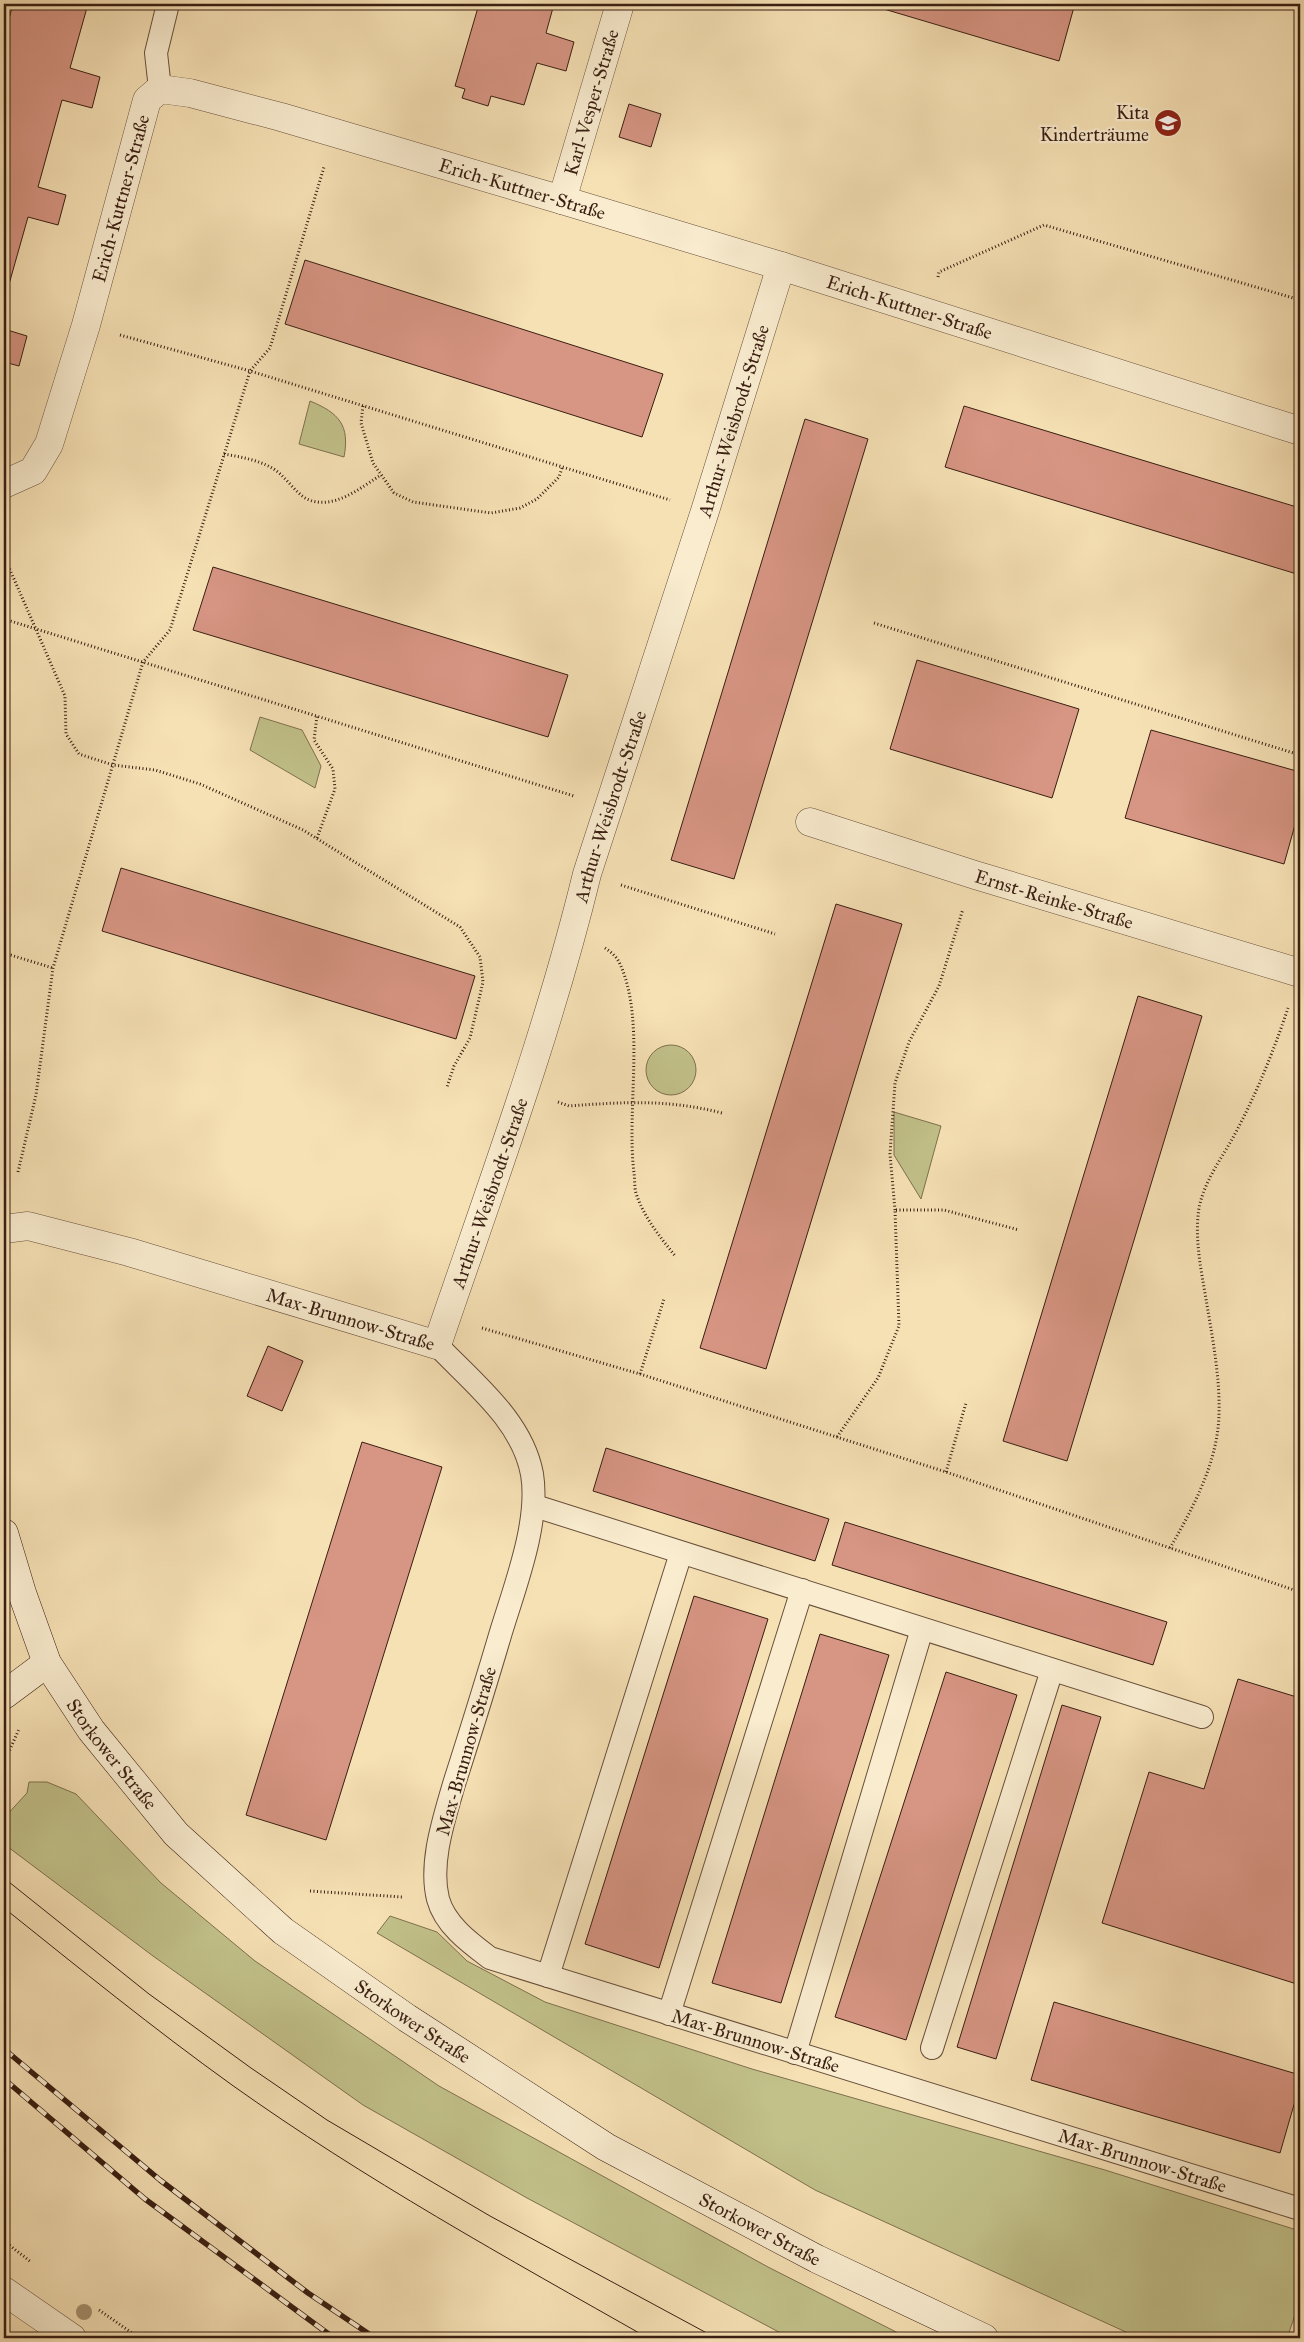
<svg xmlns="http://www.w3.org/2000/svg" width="1304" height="2342" font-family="'IM FELL Great Primer',serif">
<rect width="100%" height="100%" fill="#f6e1b5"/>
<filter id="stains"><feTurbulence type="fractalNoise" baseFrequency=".004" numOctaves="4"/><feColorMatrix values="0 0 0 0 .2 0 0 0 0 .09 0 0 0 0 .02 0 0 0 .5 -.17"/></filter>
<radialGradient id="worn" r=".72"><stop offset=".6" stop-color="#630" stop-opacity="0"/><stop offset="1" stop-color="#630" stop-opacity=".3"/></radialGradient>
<g fill="#c2c18a" stroke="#7e704e">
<path d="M 310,401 C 339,413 350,425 344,457 L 299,444 Z"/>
<path d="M 260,717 L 302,730 L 321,766 L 315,788 L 250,750 Z"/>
<circle cx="671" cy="1070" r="25"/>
<path d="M 894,1112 L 941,1126 L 921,1199 L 894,1155 Z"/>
<path d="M 29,1782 L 47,1782 L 76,1794 L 161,1883 L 255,1961 L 439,2086 L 768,2267 L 908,2338 L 790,2338 L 527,2198 L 363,2105 L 153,1956 L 4,1844 L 4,1818 L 27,1793 Z"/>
<path d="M 390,1916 L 437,1932 L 467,1961 L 545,2002 L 752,2069 L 1105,2170 L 1300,2231 L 1300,2301 L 1287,2338 L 1139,2338 L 815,2190 L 377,1933 Z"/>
</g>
<g fill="#d79583" stroke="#391e12">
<path d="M 13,4 L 88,4 L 70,68 L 100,77 L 92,108 L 62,100 L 38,187 L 66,195 L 58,225 L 28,217 L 4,302 L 4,37 Z"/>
<path d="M 479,4 L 554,4 L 546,33 L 574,42 L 566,71 L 537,63 L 524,105 L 491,96 L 488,106 L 462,98 L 465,89 L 455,86 Z"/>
<path d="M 867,4 L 1063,4 L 1074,7 L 1059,61 Z"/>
<path d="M 629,104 L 661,114 L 651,147 L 619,137 Z"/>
<path d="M 305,260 L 663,374 L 642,437 L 285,324 Z"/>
<path d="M 4,329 L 27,336 L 19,366 L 4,362 Z"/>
<path d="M 964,406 L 1300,508 L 1300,575 L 945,467 Z"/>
<path d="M 805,419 L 868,439 L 734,879 L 671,860 Z"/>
<path d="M 213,567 L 568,675 L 548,737 L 193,630 Z"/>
<path d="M 917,660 L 1079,709 L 1052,798 L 890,749 Z"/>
<path d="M 1151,730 L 1300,772 L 1300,807 L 1284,864 L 1125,818 Z"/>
<path d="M 121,868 L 475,976 L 456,1039 L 102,931 Z"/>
<path d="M 836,904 L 902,924 L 766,1369 L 700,1348 Z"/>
<path d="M 1138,996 L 1202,1016 L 1067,1461 L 1003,1441 Z"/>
<path d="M 268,1346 L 303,1361 L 282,1411 L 247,1396 Z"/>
<path d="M 362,1442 L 442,1467 L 326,1840 L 246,1815 Z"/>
<path d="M 606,1448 L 829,1519 L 815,1561 L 593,1491 Z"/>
<path d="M 845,1522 L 1167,1622 L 1153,1665 L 832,1565 Z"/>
<path d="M 694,1596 L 768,1619 L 659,1968 L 585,1944 Z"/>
<path d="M 820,1634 L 889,1655 L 781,2003 L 712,1983 Z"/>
<path d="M 946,1672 L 1017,1695 L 906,2040 L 835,2017 Z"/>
<path d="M 1238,1679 L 1300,1698 L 1300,1985 L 1102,1923 L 1149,1772 L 1204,1789 Z"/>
<path d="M 1062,1705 L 1101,1717 L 996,2059 L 957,2047 Z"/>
<path d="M 1054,2002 L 1300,2075 L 1300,2084 L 1280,2153 L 1031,2080 Z"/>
</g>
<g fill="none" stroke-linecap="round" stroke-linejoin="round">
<g stroke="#684f3b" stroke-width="24">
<g id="lane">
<path d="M 160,89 L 156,53 L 168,4"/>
<path id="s1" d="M 437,1345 C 472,1382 522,1420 532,1474 C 540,1522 515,1586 501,1632 C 486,1683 470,1734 454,1784 C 444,1819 429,1863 438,1899 C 445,1925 470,1943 490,1958 L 1300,2209"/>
<path d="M 535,1506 L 1202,1717"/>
<path d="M 548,1976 L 681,1553"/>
<path d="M 669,2014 L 802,1590"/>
<path d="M 932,2048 L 1052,1670"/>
<path d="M 795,2053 L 922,1629"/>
</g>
</g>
<g stroke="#684f3b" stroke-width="29">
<g id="street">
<path id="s2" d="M 562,200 L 620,4"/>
<path id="s3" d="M 4,484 L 33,471 L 49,444 L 86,325 L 147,100 L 160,89 L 190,93 L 281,117 L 562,200 L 781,266 L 1300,431"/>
<path id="s4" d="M 810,822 L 975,875 L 1300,973"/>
<path id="s5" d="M 4,1229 L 28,1226 L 129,1252 L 437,1345 C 490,1189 548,1034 587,874 L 705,511 L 781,266"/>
<path d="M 4,2291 L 72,2338"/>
</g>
</g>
<g stroke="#391e12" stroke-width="29">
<g id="secondary">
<path id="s6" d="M 4,1533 L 22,1593 L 47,1663 L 91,1730 L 176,1834 L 283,1931 L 407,2018 L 606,2147 L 817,2259 L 984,2338"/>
<path d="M 4,1695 L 47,1663"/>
</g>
</g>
<g stroke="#391e12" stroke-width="3" stroke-dasharray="1 2.5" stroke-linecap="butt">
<path d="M 938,277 L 939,272 L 1044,225 L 1300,300"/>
<path d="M 120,335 L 250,371 L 670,500"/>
<path d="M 363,406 L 361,423 L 373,463 L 394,493 L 413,502 L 491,513 L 520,508 L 537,499 L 559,477 L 562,468"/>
<path d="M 224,454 C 241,457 258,460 272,468 C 285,475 294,492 307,499 C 333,511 360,488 381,475"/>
<path d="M 4,556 L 65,696 L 66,734 L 79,754 L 113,765 L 155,770 L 200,784 L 303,830 L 460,927 L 480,957 L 483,982 L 470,1038 L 454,1066 L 447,1087"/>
<path d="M 4,619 L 574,796"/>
<path d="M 874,623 L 1300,755"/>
<path d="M 317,838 L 335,789 L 333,769 L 314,740 L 317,716"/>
<path d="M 621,885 L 775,934"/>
<path d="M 605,948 C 611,952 617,957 620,964 C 646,1021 626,1110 634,1173 C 635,1180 634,1189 637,1196 C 645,1219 661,1238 676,1257"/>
<path d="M 4,953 L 53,968"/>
<path d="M 558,1102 L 569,1106 C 624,1102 667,1099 722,1113"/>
<path d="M 18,1172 L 36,1095 L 53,968 L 143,662 L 170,630 L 250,371 L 270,348 L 324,167"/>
<path d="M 895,1210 L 890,1154 L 895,1083 L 909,1042 L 939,986 L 963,909"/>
<path d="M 482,1328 L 640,1374 L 946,1472 L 1300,1592"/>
<path d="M 640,1374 L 664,1299"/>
<path d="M 837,1437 L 878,1378 L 899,1326 L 895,1210 L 944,1210 L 1019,1230"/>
<path d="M 946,1472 L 966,1403"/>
<path d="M 1170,1548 C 1193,1508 1218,1462 1219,1414 C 1220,1378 1213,1341 1207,1305 C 1202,1274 1194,1240 1199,1208 C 1205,1178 1224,1156 1237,1130 C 1258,1090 1274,1050 1288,1008"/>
<path d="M 4,1763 L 19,1729"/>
<path d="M 310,1891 L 402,1897"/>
<path d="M 4,2241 L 31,2262"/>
<path d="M 99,2310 L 139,2338"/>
</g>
<use href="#lane" stroke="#f9eccf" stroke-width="22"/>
<use href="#street" stroke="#f9eccf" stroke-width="28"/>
<use href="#secondary" stroke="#f9eccf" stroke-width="28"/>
<g stroke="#391e12" stroke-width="1">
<path d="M 4,1878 L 149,1994 L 251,2068 L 327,2120 L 490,2216 L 716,2338"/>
<path d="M 4,1908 C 79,1968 154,2029 232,2085 C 364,2179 507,2258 648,2338"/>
</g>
<g stroke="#391e12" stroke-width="5.5">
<g id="rail">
<path d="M 4,2049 L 160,2180 L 308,2293 L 375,2338"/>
<path d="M 4,2079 L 145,2199 L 334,2338"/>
</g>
</g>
<use href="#rail" stroke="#f9eccf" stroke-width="4" stroke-dasharray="11" stroke-linecap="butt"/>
</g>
<circle fill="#a5916f" cx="84" cy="2312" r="8"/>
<defs>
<g id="school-disc" transform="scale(1.4375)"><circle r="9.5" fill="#8f2418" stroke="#f9eccf"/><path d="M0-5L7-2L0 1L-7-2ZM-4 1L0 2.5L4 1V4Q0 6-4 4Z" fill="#fff"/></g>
</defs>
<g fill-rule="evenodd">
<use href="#school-disc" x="1168" y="123"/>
</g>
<g text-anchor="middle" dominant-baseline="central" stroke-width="4.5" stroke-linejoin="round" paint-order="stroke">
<g font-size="19" fill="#391e12" stroke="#f9eccf">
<text stroke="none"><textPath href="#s2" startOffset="102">Karl-Vesper-Straße</textPath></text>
<text stroke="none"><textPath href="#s3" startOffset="814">Erich-Kuttner-Straße</textPath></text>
<text stroke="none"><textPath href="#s3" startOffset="319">Erich-Kuttner-Straße</textPath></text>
<text stroke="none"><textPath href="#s3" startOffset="1219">Erich-Kuttner-Straße</textPath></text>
<text stroke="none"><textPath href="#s5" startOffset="1421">Arthur-Weisbrodt-Straße</textPath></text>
<text stroke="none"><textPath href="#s5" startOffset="1016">Arthur-Weisbrodt-Straße</textPath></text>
<text stroke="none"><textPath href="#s4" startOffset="256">Ernst-Reinke-Straße</textPath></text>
<text stroke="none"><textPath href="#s5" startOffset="611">Arthur-Weisbrodt-Straße</textPath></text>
<text stroke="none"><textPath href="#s5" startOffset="360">Max-Brunnow-Straße</textPath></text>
<text transform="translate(466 1751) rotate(-74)">Max-Brunnow-Straße</text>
<text stroke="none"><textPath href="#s6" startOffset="249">Storkower Straße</textPath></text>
<text stroke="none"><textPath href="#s6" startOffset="654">Storkower Straße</textPath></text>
<text stroke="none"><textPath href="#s1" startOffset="960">Max-Brunnow-Straße</textPath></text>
<text stroke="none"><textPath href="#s1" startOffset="1365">Max-Brunnow-Straße</textPath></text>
<text stroke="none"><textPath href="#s6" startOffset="1059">Storkower Straße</textPath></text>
</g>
<g font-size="19" fill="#391e12" stroke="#f9eccf" text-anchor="end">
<text x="1149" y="112">Kita<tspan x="1149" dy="22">Kinderträume</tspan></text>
</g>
</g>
<rect width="1304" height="2342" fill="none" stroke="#f6e1b5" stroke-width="20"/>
<rect x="5" y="5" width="1294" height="2332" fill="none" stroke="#391e12" stroke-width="2.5"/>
<rect x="10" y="10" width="1284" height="2322" fill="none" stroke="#391e12"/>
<rect width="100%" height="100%" filter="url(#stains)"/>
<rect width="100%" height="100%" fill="url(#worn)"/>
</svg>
